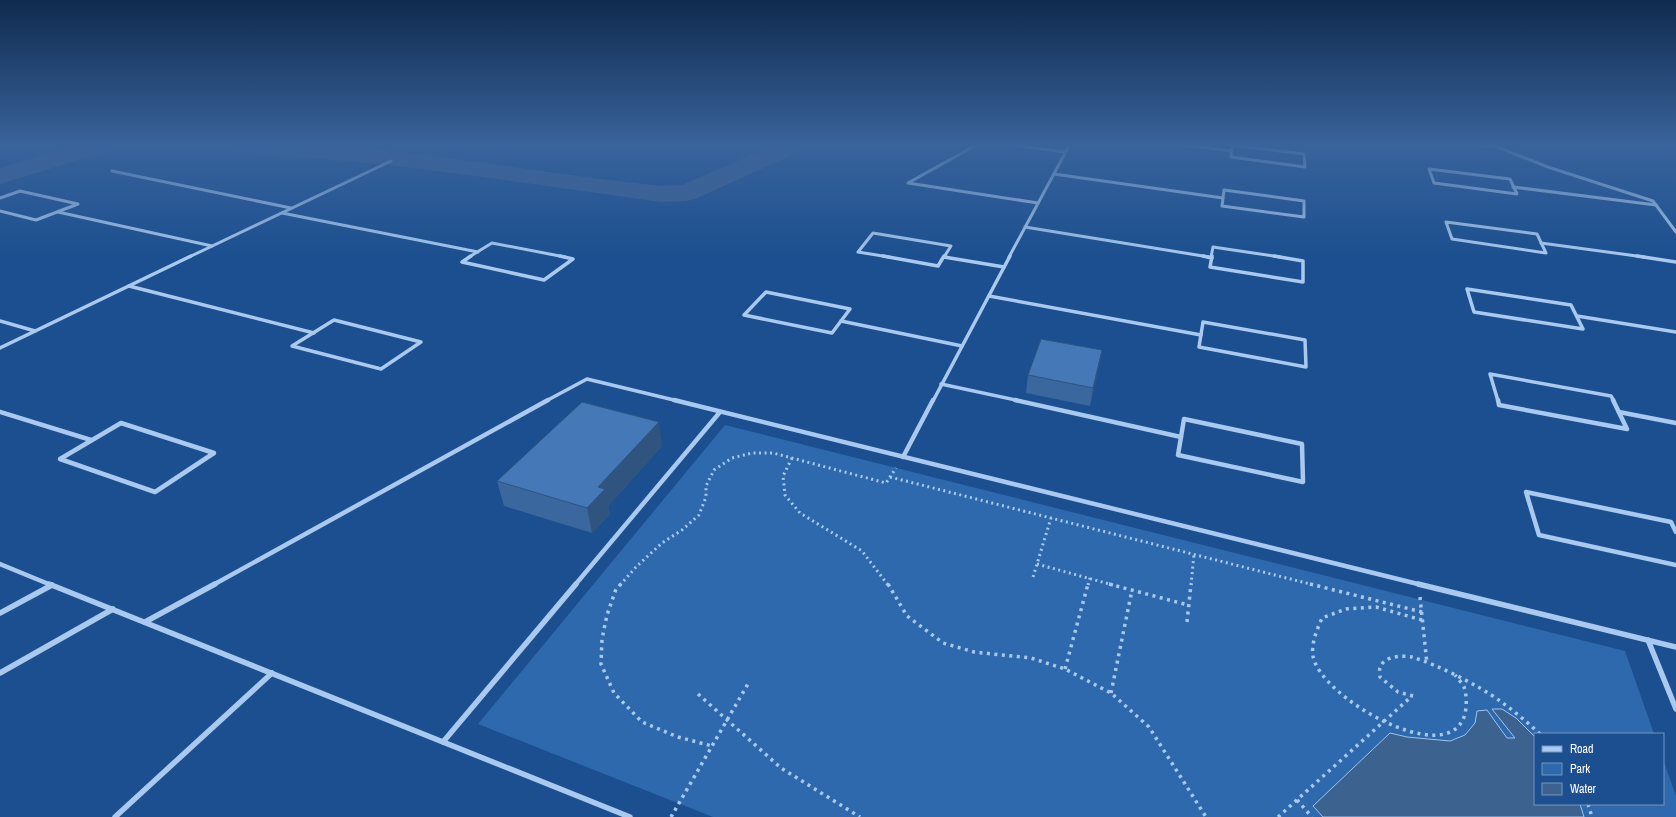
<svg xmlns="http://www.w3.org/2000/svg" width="1676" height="817" font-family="'Archivo Narrow',sans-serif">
<rect width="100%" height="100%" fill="#1b4f8f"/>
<path fill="#2e69ad" d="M 725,425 L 1625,651 L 1654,734 L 1535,734 L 1535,804 L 1663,804 L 1663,759 L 1676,796 L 1676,817 L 713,817 L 478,724 Z"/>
<path fill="#3c6290" stroke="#9cc4f0" d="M 1492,709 L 1502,709 L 1516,718 L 1535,737 L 1535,804 L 1580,804 L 1584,817 L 1323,817 L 1313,806 L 1390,733 L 1407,737 L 1450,741 L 1465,735 L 1475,723 L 1477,711 L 1487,710 L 1507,738 L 1515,738 Z"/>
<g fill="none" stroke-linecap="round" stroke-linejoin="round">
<g fill="#3c6290" fill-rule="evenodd">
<path d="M 81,144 L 118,144 L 114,149 L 0,184 L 0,168 Z"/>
<path d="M 222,144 C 268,141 315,144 361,148 C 461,157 561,176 661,186 L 682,185 L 777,144 L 809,144 L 805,149 L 695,199 L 686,201 L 661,202 L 483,177 L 390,165 L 234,151 L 226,149 Z"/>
</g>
<g stroke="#a9c9ee" stroke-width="3" stroke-dasharray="2 3.5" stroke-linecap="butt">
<path d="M 792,458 L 783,476 L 785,495 L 800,513 L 862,551 L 888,585"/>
<path d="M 890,477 L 1314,585"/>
<path d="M 1037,564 L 1113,585"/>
<path d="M 1033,577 L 1051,518"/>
<path d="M 620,585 L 637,566 L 662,543 L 682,530 L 699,515 L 706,497 L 706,486 L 714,470 L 732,458 L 752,453 L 773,453 L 886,483 L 896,468"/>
<path d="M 1088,585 L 1090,578"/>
<path d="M 1191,585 L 1194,554"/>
</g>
<g stroke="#a9c9ee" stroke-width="3.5" stroke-dasharray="3 4.5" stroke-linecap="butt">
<path d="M 621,584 L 616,589 L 607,615 L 602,639 L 601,664 L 614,693 L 642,722 L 678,737 L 712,746"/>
<path d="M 888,584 L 907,616 L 943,643 L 974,652 L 1031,658 L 1065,669 L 1111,693 L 1149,727 L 1206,817"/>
<path d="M 1109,584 L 1188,605"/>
<path d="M 1310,584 L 1422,612"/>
<path d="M 1420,597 L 1427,664"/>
<path d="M 1422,620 L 1376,607 L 1346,609 L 1322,618 C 1317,630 1311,643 1313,656 C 1320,697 1445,769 1464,717 C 1467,709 1467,695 1464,687 C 1462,683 1458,679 1455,675"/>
<path d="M 1187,622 L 1191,584"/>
<path d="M 1065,669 L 1088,584"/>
<path d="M 1111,693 L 1132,590"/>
<path d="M 698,694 L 781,768 L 860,817"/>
<path d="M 1413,696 L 1398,692 L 1380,677 C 1380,674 1379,670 1380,668 C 1383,656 1402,655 1412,657 C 1438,665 1478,685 1500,701 C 1514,711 1527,722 1540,734"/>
<path d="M 1297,800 L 1312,817"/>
<path d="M 1588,804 L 1592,817"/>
<path d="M 671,817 L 749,682"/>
<path d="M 1278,817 L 1412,696"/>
</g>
<g stroke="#a9c9ee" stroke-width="3">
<path d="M 978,144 L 908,183 L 1038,203"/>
<path d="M 1006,144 L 1065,152"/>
<path d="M 1179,144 L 1232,151"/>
<path d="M 1469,144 L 1493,146"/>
<path d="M 1490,144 L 1548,167 L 1653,201 L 1676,232"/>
<path d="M 1232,145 L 1304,154 L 1305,167 L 1231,157 Z"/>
<path d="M 1429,169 L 1510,179 L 1517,194 L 1434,183 Z"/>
<path d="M 112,171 L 291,208"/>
<path d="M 1054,174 L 1223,198"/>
<path d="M 1513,187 L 1656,205"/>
<path d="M 1224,190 L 1304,201 L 1304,217 L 1222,206 Z"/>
<path d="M 0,198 L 20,191 L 78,204 L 36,220 L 0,211"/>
<path d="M 58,212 L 212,246"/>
<path d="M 282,213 L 478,252"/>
<path d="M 1446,222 L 1537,234 L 1546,253 L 1452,239 Z"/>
<path d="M 1025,227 L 1209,257"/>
<path d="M 1541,243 L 1644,257"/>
<path d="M 189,257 L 391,161"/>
<path d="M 469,257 L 492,243 L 565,257"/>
<path d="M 889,257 L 858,252 L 873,233 L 951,246 L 944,257"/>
<path d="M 944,257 L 947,257"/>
<path d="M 1009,257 L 1070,144"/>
<path d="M 1211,257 L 1213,247 L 1280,257"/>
</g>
<g stroke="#a9c9ee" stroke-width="3.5">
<path d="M 471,256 L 462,262 L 544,280 L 573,259 L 560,256"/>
<path d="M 883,256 L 938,266 L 944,256"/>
<path d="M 1203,256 L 1212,258"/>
<path d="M 1212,256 L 1210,267 L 1303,282 L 1303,261 L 1274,256"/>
<path d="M 1637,256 L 1676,262"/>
<path d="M 944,257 L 1004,267"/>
<path d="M 129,286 L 314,333"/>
<path d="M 1467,289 L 1571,305 L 1583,329 L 1474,312 Z"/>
<path d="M 766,292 L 850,309 L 832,333 L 744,315 Z"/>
<path d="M 989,296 L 1201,335"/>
<path d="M 1577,316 L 1676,332"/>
<path d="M 334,320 L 421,342 L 381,369 L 292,346 Z"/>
<path d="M 0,321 L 35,331"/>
<path d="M 841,321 L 962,346"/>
<path d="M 1203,322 L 1305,340 L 1306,367 L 1199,347 Z"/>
<path d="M 0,348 L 191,256"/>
<path d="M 941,384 L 1020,401"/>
<path d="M 546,401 L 587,379 L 678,401"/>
<path d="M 933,401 L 1010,256"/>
<path d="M 1498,401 L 1490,374 L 1611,396 L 1614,401"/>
</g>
<g stroke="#a9c9ee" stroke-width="4.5">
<path d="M 674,400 L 1422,585"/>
<path d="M 1015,400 L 1181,437"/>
<path d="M 1498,400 L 1499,405 L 1627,429 L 1613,400"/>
<path d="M 0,412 L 91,440"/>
<path d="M 1619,412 L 1676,423"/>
<path d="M 1184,419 L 1302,444 L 1303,482 L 1178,455 Z"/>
<path d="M 121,423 L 214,453 L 155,492 L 60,459 Z"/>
<path d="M 903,457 L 933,400"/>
<path d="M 1676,532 L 1671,522 L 1526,492 L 1539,535 L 1676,565"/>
<path d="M 0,564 L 51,585"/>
<path d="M 213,585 L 548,400"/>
<path d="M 575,585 L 720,412"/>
</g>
<g stroke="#a9c9ee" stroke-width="5.5">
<path d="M 49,584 L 630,817"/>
<path d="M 1418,584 L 1676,647"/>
<path d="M 0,613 L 52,585"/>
<path d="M 145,622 L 215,584"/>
<path d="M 1648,640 L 1676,709"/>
<path d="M 0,673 L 113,609"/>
<path d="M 443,742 L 576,584"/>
<path d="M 115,817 L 272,673"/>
</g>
</g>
<g fill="#3a679d">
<path d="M 1102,350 L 1090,406 L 1026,393 L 1028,375 Z"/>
<path d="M 662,446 L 608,506 L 610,514 L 592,533 L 504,506 L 497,481 Z"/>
</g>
<g fill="#305480">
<path d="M 1102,350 L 1099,368 L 1090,406 L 1093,388 Z"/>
<path d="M 659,422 L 662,446 L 608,506 L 610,514 L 592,533 L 587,508 L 598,487 Z"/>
</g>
<g fill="#4478b7" stroke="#305480">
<path d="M 1041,339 L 1102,350 L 1093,388 L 1028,375 Z"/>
<path d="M 582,402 L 659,422 L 598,487 L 605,489 L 587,508 L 497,481 Z"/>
</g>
<linearGradient id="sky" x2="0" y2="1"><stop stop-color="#0f2b4f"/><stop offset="0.56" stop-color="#39639b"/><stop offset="1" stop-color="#39639b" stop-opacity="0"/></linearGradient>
<rect width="1676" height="258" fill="url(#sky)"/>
<rect x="1534" y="733" width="130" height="72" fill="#1b4f8f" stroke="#7695bc"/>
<rect x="1542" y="746" width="20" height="6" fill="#a9c9ee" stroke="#7695bc"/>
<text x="1570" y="753" font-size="12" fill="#ffffff">Road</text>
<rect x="1542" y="763" width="20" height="12" fill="#2e69ad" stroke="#7695bc"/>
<text x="1570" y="773" font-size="12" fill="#ffffff">Park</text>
<rect x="1542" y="783" width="20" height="12" fill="#3c6290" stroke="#7695bc"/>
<text x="1570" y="793" font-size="12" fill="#ffffff">Water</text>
</svg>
